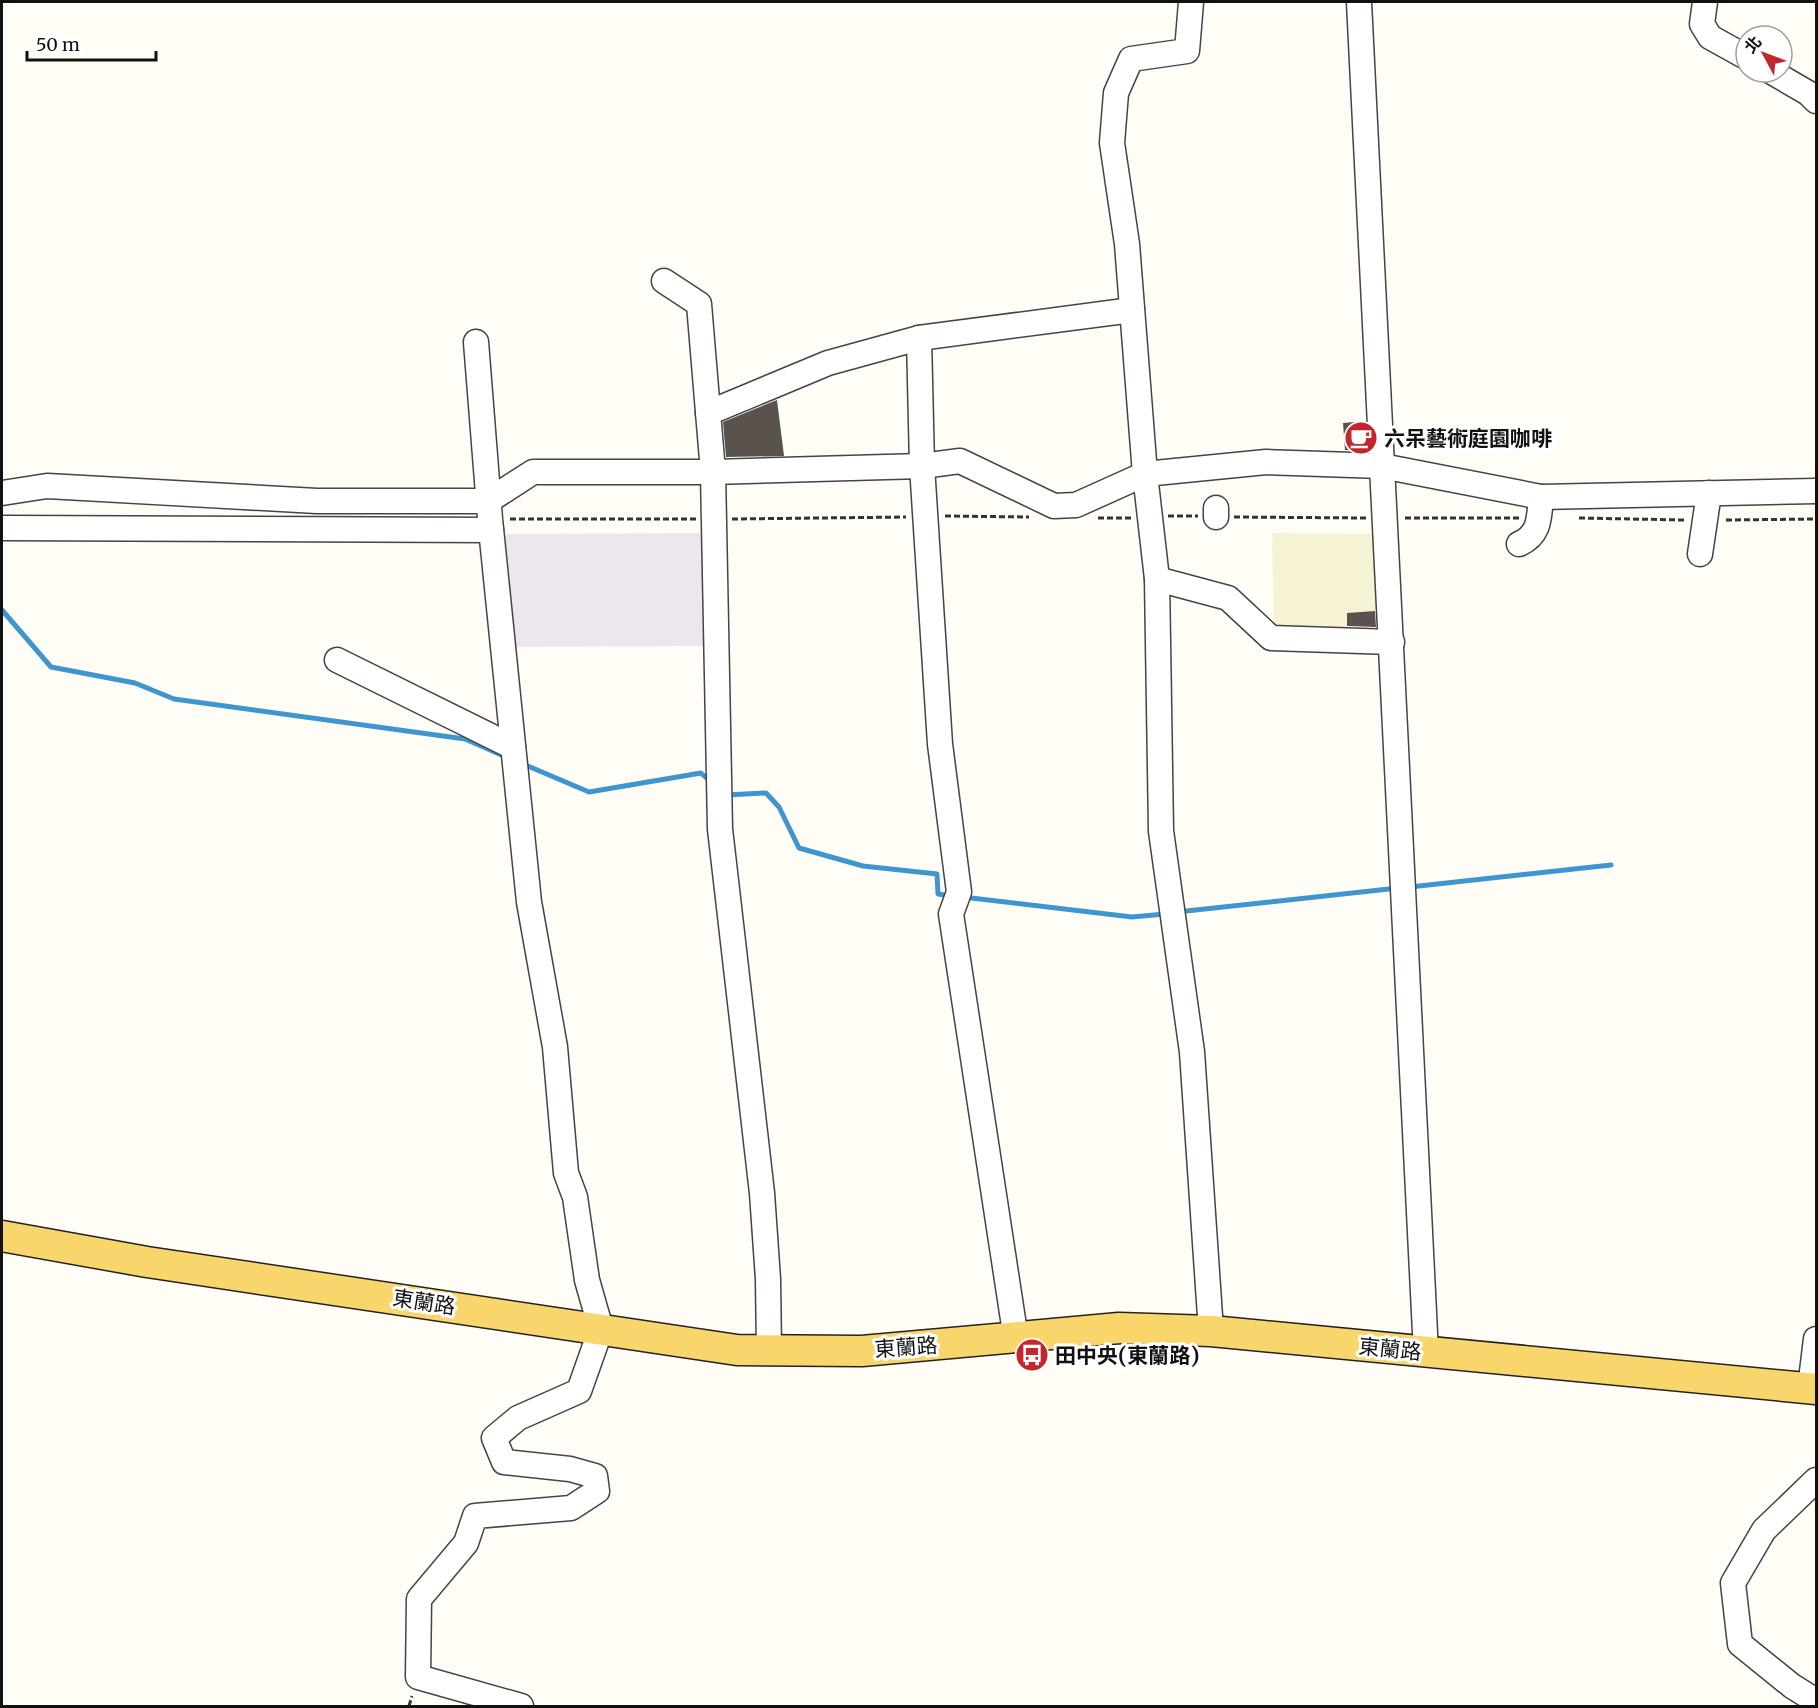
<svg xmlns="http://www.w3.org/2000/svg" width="1818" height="1708" font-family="Merriweather,'Noto Sans TC',serif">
<rect width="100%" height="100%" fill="#fffdf5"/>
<path fill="#eee6ef" d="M 711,533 L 713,646 L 505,647 L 496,534 Z"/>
<path fill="#f6f3d4" d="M 1272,533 L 1380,534 L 1383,610 L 1348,613 L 1347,635 L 1274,633 Z"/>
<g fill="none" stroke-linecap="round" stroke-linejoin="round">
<g stroke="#3f96cf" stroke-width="5">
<path d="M 2,610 L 51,667 L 135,683 L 174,699 L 465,739 L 506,757"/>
<path d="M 523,764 L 589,792 L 701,773 L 712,783"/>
<path d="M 726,795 L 766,793 L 779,807 L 799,848 L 863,866 L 937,874 L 938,894 L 951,896"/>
<path d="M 1410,887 L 1611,865"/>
<path d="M 963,897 L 1132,917 L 1165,914"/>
<path d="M 1177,912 L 1398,888"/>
</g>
</g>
<g fill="#5a524d">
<path d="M 777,400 L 784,456 L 726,457 L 723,422 Z"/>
<path d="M 1366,421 L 1367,451 L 1345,450 L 1343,423 Z"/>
<path d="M 1375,611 L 1376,627 L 1347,626 L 1347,613 Z"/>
</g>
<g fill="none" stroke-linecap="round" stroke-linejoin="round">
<g stroke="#444" stroke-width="27">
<g id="minor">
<path d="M 1191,2 L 1187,51 L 1131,59 L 1116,93 L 1112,143 L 1127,244 L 1145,474 L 1157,579 L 1161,831 L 1192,1052 L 1211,1331"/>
<path d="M 1359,2 L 1426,1353"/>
<path d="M 1705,2 L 1702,24 L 1710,37 L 1746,57"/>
<path d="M 1772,72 L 1808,93 L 1816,101"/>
<path d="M 664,281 L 699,304 L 713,472 L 720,829 L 762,1193 L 768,1279 L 769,1351"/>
<path d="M 919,338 L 922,466 L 940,744 L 959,892 L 951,914 L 1016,1339"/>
<path d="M 476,342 L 490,519 L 529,902 L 555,1047 L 566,1173 L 575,1197 L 587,1280 L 601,1329 L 579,1391 L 518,1418 L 494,1438 L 504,1462 L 570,1469 L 595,1476 L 597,1491 L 571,1508 L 475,1516 L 466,1543 L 419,1599 L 418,1677 L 521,1706"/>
<path d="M 708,413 L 828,363 L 919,338 L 1132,310"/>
<path d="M 2,493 L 47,486 L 317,501 L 488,501 L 533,472 L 713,472 L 922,466 L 960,461 L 1054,506 L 1076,505 L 1145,474 L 1266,462 L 1382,466 L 1541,497 L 1816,491"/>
<path d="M 1216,508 L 1216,517"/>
<path d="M 2,528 L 491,530"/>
<path d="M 1519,544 C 1540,535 1539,518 1541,497"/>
<path d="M 1700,554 L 1709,493"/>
<path d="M 1157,579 L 1228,598 L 1271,638 L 1392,642"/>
<path d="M 337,660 L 513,747"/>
<path d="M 1810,1388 L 1816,1339"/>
<path d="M 1816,1480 L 1764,1530 L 1733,1583 L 1740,1644 L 1792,1686 L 1816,1701"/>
</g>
</g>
<g stroke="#222" stroke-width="33">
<path id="major" d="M 2,1236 L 147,1262 L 737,1350 L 862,1351 L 1119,1328 L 1211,1331 L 1816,1389"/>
</g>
<g stroke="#333" stroke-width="3" stroke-dasharray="6 3" stroke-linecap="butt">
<path d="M 945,516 L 1029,517"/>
<path d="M 1168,516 L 1198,516"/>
<path d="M 1234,517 L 1366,518"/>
<path d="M 1098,518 L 1131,518"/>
<path d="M 1405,518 L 1519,518"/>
<path d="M 1579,518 L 1684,520"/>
<path d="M 510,519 L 696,519"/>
<path d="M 732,519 L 906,517"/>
<path d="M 1726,520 L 1816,519"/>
<path d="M 409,1706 L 412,1696"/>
</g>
<use href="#minor" stroke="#fff" stroke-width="24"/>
<use href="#major" stroke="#f9d66b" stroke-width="30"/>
</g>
<defs>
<g id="cafe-disc" transform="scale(1.725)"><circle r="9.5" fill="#c4262e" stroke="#fff"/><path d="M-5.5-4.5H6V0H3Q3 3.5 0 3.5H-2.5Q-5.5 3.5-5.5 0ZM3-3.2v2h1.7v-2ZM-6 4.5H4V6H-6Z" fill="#fff"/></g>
<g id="bus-disc" transform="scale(1.725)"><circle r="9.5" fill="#c4262e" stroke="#fff"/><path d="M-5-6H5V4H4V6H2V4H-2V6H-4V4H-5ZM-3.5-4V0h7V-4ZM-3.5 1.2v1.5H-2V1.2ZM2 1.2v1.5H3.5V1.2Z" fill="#fff"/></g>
</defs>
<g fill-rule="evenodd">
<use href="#cafe-disc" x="1361" y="438"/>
<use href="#bus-disc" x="1032" y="1355"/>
</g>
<g text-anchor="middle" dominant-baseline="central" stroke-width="6" stroke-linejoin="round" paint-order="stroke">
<g font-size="21" font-weight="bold" fill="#111" stroke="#fff" text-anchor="start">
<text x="1384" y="438">六呆藝術庭園咖啡</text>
<text x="1055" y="1355">田中央(東蘭路)</text>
</g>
<g font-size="21" fill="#111" stroke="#fff">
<text transform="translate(424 1302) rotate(9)">東蘭路</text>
<text transform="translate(906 1347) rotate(-4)">東蘭路</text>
<text transform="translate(1390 1349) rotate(6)">東蘭路</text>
</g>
</g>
<rect width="1818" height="1708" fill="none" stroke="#111111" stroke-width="6"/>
<g transform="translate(1764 54) rotate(311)"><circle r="28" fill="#ffffff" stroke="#a0a0a0" stroke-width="1.5"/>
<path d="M0-4.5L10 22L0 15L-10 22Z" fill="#c4262e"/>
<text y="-9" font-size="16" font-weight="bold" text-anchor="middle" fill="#111111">北</text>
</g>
<path d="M27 51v9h129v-9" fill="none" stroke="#111111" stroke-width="3"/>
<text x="36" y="51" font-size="18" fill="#111111" stroke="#ffffff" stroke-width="4.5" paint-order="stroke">50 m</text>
</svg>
